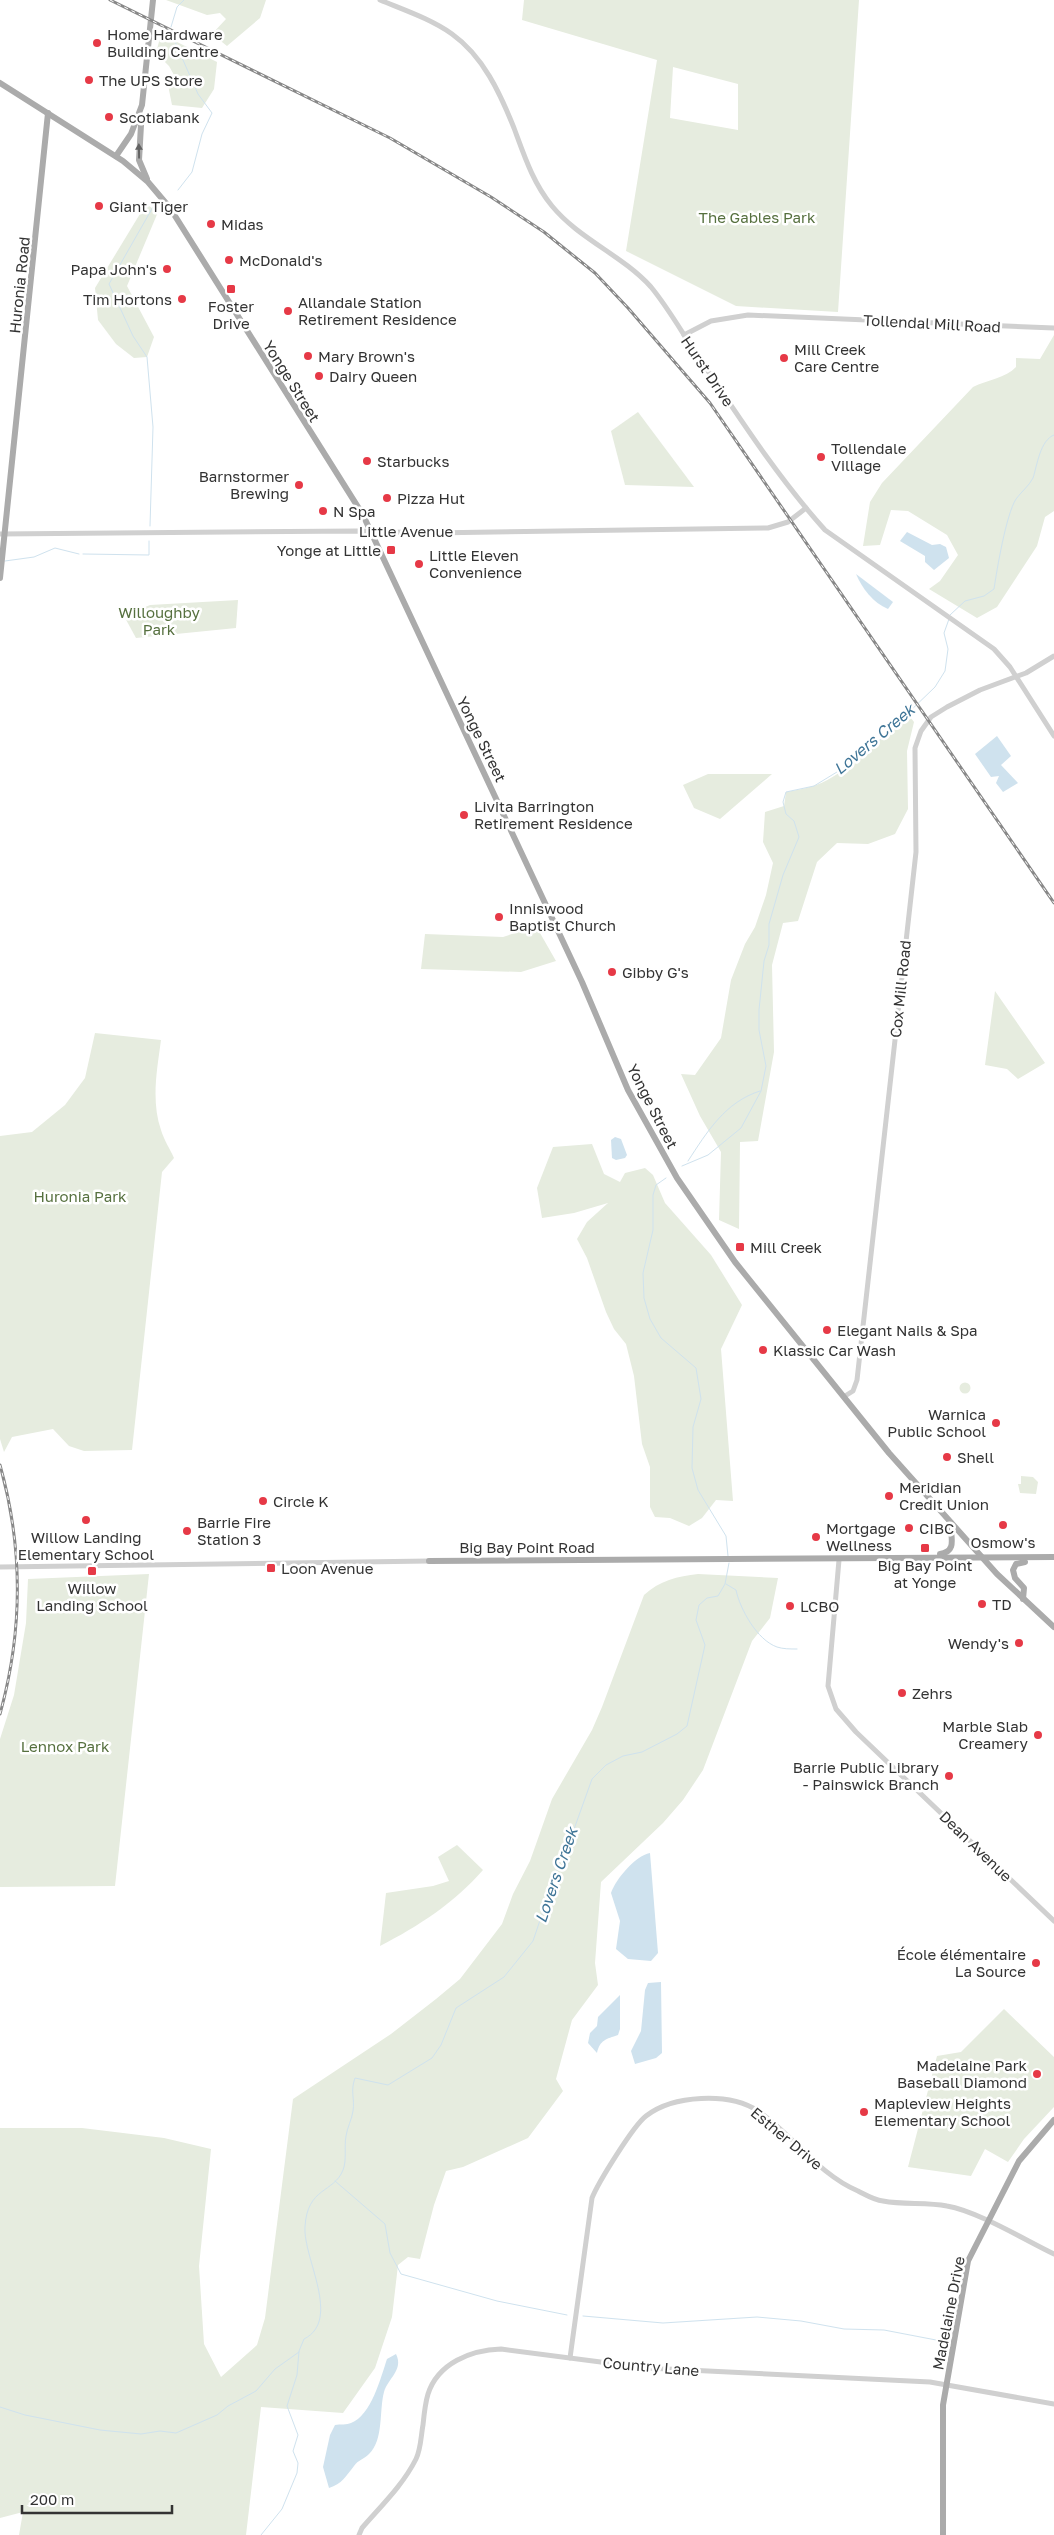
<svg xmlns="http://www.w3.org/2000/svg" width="1054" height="2535" font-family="'Golos Text',sans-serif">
<rect width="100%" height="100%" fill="#fff"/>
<g fill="#e6ecdf" fill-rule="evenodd">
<path d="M 166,0 L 266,0 L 260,18 L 227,46 L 212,34 L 226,19 L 220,13 L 207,15 Z"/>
<path d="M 524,0 L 859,0 L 838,312 L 736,306 L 626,251 L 657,60 L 522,20 ZM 673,67 L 738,84 L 738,130 L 670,118 Z"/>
<path d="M 161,34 L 217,62 L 214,89 L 202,108 L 172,105 L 168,85 L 174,75 L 169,66 L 156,53 Z"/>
<path d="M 146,204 L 158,212 L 127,286 L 154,337 L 147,357 L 134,358 L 116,344 L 98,320 L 95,288 Z"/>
<path d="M 1054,335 L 1054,511 L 1045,517 L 1037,546 L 997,607 L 977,618 L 929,589 L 940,581 L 958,555 L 947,535 L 908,511 L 891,510 L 880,545 L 863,546 L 870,502 L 882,483 L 973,387 C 987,380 1006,378 1016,367 L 1016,358 L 1040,359 Z"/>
<path d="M 638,412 L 694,487 L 625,485 L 611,431 Z"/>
<path d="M 238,600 L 236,628 L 136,638 L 124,616 L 150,605 Z"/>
<path d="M 907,713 L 914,722 L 907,751 L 908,809 L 895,834 L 868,844 L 837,843 L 817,862 L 798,921 L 783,923 L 772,965 L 774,1052 L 758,1141 L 740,1142 L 739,1229 L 719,1220 L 721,1152 L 700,1116 L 681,1074 L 695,1075 L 721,1038 L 731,980 L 745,944 L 755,927 L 766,895 L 773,863 L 763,842 L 765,812 L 784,806 L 786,792 C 795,790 804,789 813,786 C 842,778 885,735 907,713 Z"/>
<path d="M 708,774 L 772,774 L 720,819 L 694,808 L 683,785 Z"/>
<path d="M 536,926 L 556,961 L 521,972 L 421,969 L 425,934 L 503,937 Z"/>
<path d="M 995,991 L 1045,1063 L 1018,1079 L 1007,1069 L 985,1065 Z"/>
<path d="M 95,1033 L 161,1040 C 157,1070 151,1101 161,1130 C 164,1140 170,1149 174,1158 L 162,1172 L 132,1450 L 84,1451 L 69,1446 L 53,1429 L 12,1437 L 4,1452 L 0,1439 L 0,1136 L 32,1132 L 65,1105 L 85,1078 Z"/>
<path d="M 592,1144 L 604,1174 L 620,1182 L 625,1173 L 645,1168 L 653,1175 L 665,1203 L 711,1255 L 742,1305 L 721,1349 L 733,1501 L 716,1500 L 702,1518 L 689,1526 L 670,1518 L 655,1517 L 650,1507 L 650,1467 L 642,1444 L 634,1376 L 626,1344 L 614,1329 L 606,1312 L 587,1258 L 577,1239 L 587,1222 L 608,1203 L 574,1213 L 542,1218 L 537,1188 L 553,1147 Z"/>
<circle cx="965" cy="1388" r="5.5"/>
<path d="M 1021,1476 L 1033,1477 L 1038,1482 L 1036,1494 L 1020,1493 L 1018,1484 L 1021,1484 Z"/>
<path d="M 149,1574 L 115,1886 L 0,1887 L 0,1739 L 14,1695 L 26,1623 L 28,1579 Z"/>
<path d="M 698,1574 L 778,1578 L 770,1618 L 752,1641 L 703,1770 L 683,1800 L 663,1823 L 601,1882 L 595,1963 L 598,1985 L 572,2020 L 556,2079 L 563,2091 L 528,2138 L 463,2167 L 446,2171 L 434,2205 L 420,2259 L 408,2257 L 398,2265 L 392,2317 L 375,2368 L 343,2413 L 261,2407 L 246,2535 L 19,2535 L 23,2512 L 0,2518 L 0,2128 L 82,2128 L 164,2138 L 211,2149 L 199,2266 L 204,2344 L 221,2377 L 257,2345 L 265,2318 L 293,2099 L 391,2034 L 436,1999 L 460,1979 L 502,1924 L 513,1894 L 530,1861 L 552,1799 L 592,1730 L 602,1707 L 644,1595 C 659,1581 678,1576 698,1574 Z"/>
<path d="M 457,1845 L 483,1870 C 454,1903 419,1926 380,1946 L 386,1893 L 433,1886 L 449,1881 L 438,1857 Z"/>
<path d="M 1004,2009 L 1054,2057 L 1054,2107 L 1024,2139 L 1008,2162 L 985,2149 L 971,2176 L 908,2167 L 937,2056 L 961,2052 Z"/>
</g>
<g fill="#cfe2ee">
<path d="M 907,532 L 932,545 L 940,544 L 946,547 L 949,558 L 934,570 L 925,562 L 925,556 L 900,541 Z"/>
<path d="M 856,574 L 893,602 L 888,609 C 873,603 862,588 856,574 Z"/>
<path d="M 997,736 L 1011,756 L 1001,765 L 1018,783 L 1003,792 L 996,783 L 999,776 L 991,777 L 975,754 Z"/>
<path d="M 615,1137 L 621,1139 L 627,1155 L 625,1158 L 616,1160 L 612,1158 L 611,1140 Z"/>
<path d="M 650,1853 L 658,1953 L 651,1961 L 628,1959 L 616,1949 L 620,1921 L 611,1893 C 616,1879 635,1856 650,1853 Z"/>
<path d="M 661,1982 L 662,2053 L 656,2058 L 635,2064 L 631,2051 L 641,2031 L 645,1990 L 648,1983 Z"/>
<path d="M 620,1995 L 620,2029 L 618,2035 C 606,2039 600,2040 597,2053 L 588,2043 L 590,2033 L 597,2026 L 598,2017 Z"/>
<path d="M 396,2354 C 404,2370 388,2378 384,2392 C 379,2410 384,2440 369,2454 C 364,2459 358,2460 354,2466 C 346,2476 342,2484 329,2488 L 323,2467 L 330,2435 L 335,2425 C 340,2424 347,2425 351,2423 C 371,2416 381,2377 387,2359 Z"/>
</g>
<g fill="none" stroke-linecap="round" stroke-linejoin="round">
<g stroke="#cfe2ee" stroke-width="1">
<path d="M 171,27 L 177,7 L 184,0"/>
<path d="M 172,35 L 198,94 L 212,113 L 202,134 L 192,172 L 178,190"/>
<path d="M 150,526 L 153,427 L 147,357 L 133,336 L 109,284 L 153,207"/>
<path d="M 83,554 L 149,555 L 149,541"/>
<path d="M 5,561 L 34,557 L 55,548 L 79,554"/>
<path d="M 950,615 L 965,601 L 984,596 L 994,589 C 997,569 1006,515 1016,499 C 1021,492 1029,486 1033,478 C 1037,466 1040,440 1054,435"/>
<path d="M 688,1161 C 707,1132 725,1102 760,1091"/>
<path d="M 682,1166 L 708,1155 L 741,1128 L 761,1091 L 766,1066 L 759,1030 L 759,1010 L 764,961 L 769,945 L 769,924 L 783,875 L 799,837 L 794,821 L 786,814 L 783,802 L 786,792 L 814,786 L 850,764 L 880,740 L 935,687 L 945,671 L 948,649 L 944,633 L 949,619"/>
<path d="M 666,1178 L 656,1185 L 653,1195 L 653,1230 L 643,1273 L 644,1298 L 650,1319 L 661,1338 L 696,1368 L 701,1399 L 693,1427 L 692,1468 L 698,1490 L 726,1536 L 728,1556"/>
<path d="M 726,1584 L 736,1590 C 740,1609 757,1640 777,1647 C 783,1649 790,1649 797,1649"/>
<path d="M 335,2181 L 385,2224 L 390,2253 L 401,2274 L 497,2301 L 567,2315"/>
<path d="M 583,2316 L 663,2323 L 757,2317 L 801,2321 L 844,2329 L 884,2330 L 936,2340"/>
<path d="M 0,2407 L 25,2415 L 100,2430 L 141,2434 L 160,2431 L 176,2433 L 217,2415 L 228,2406 L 256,2391 L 275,2369 L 299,2352"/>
<path d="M 261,2535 L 282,2509 L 297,2473 L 298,2463 L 293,2451 L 298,2435 L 287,2406 L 297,2375 L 299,2351 L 304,2339 C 342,2320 303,2258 305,2227 C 307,2187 334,2193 343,2170 C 347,2160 344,2147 346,2136 C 347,2128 352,2119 353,2111 C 355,2098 350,2092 355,2078 L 388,2085 L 432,2058 L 441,2045 L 456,2008 L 504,1977 L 533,1941 L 565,1846 L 573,1832 L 592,1779 L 606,1765 L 623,1756 L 642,1752 L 677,1734 L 687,1726 L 705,1645 L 696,1620 L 699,1605 L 707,1598 L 718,1596 L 725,1584 L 729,1563"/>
</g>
<g stroke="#d0d0d0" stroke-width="5">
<path d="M 380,0 C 404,10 431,19 452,34 C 483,56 500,93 514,128 C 524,155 533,183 552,206 C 579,239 622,255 651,287 C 670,310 685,338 702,362 C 740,419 779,479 825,530 L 994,649 L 1010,667 L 1054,736"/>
<path d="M 684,335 L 711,321 L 748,315 L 1054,328"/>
<path d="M 0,534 L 357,531 L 431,533 L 768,528 L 788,522 L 806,508"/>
<path d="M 845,1396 L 853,1391 L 857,1380 L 916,852 L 915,748 L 921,731 L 931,717 L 947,707 L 980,690 L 1026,673 L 1054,656"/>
<path d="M 839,1560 L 828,1686 L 836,1709 L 856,1732 L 1054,1921"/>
<path d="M 0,1567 L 429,1561"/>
<path d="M 570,2358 L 592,2198 C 598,2183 633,2126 646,2116 C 673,2095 729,2092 758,2111 C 793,2135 818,2174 858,2191 C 866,2195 874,2200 883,2201 C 904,2205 926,2202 947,2206 C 977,2211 1025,2240 1054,2254"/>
<path d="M 359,2535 L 362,2528 C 381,2506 403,2485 416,2459 C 421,2449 421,2435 423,2425 C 424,2415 425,2404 428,2394 C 438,2363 471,2350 501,2349 L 647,2368 L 930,2382 L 1054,2404"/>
</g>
<g stroke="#ababab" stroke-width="6">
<path d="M 0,83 L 123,161 L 148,182 L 170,208 L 363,515 L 582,982 L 628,1090 L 677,1178 L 735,1262 L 889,1453 L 997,1574 L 1054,1627"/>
<path d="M 138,118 L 141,125 L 139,160 L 147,179"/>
<path d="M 116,156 L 131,134 L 142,105 L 153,0"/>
<path d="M 0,578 L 48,113"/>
<path d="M 940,1554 C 959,1551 949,1534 951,1523"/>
<path d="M 429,1561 L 1054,1557"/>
<path d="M 1023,1599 L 1024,1588 L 1015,1578 L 1013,1570 L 1016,1564 L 1025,1562"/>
<path d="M 943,2535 L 943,2405 L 968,2261 L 1019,2161 L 1054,2120"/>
</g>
<g stroke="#888" stroke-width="3">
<g id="rail">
<path d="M 110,0 L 390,138 L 491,197 L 544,232 L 595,273 L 628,308 L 710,403 L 1054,903"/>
<path d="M 0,1465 C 23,1547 23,1631 0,1714"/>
</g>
</g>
<use href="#rail" stroke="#fff" stroke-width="1" stroke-dasharray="4" stroke-linecap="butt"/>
</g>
<defs><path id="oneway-solid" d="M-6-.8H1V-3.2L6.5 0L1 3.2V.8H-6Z" transform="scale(1.25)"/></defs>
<use fill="#636363" href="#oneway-solid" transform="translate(139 151) rotate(-91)"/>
<g fill="#e63946" stroke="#fff" stroke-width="2">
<circle cx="97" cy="43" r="5"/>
<circle cx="89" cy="80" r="5"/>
<circle cx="109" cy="117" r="5"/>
<circle cx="99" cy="206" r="5"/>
<circle cx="211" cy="224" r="5"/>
<circle cx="229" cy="260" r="5"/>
<circle cx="167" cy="269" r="5"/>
<rect x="226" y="284" width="10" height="10" rx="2.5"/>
<circle cx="182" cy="299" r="5"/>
<circle cx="288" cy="311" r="5"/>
<circle cx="308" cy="356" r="5"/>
<circle cx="784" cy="358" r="5"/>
<circle cx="319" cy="376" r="5"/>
<circle cx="821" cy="457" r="5"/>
<circle cx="367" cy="461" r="5"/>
<circle cx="299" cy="485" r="5"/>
<circle cx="387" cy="498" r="5"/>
<circle cx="323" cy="511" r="5"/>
<rect x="386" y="545" width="10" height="10" rx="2.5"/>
<circle cx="419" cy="564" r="5"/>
<circle cx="464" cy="815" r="5"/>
<circle cx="499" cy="917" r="5"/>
<circle cx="612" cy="972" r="5"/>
<rect x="735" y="1242" width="10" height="10" rx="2.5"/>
<circle cx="827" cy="1330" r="5"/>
<circle cx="763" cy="1350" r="5"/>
<circle cx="996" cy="1423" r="5"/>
<circle cx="947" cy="1457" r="5"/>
<circle cx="889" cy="1496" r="5"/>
<circle cx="263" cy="1501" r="5"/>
<circle cx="86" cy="1520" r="5"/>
<circle cx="1003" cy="1525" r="5"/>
<circle cx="909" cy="1528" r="5"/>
<circle cx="187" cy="1531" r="5"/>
<circle cx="816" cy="1537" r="5"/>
<rect x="920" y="1543" width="10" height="10" rx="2.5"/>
<rect x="266" y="1563" width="10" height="10" rx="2.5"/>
<rect x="87" y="1566" width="10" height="10" rx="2.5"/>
<circle cx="982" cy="1604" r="5"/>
<circle cx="790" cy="1606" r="5"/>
<circle cx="1019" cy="1643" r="5"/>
<circle cx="902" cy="1693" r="5"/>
<circle cx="1038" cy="1735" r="5"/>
<circle cx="949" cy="1776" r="5"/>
<circle cx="1036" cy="1963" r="5"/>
<circle cx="1037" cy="2074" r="5"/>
<circle cx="864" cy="2112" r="5"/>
</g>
<g text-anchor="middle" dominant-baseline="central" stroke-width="5" stroke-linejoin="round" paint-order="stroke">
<g font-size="15" fill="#333" stroke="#fff" text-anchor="start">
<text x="107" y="34">Home Hardware<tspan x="107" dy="17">Building Centre</tspan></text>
<text x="99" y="80">The UPS Store</text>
<text x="119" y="117">Scotiabank</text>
<text x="109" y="206">Giant Tiger</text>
<text x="221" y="224">Midas</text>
<text x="239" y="260">McDonald's</text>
<text x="157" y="269" text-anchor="end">Papa John's</text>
<text x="172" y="299" text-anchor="end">Tim Hortons</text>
<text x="298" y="302">Allandale Station<tspan x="298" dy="17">Retirement Residence</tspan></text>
<text x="231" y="306" text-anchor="middle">Foster<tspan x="231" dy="17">Drive</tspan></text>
<text x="794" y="349">Mill Creek<tspan x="794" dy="17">Care Centre</tspan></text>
<text x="318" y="356">Mary Brown's</text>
<text x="329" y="376">Dairy Queen</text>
<text x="831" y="448">Tollendale<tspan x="831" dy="17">Village</tspan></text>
<text x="377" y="461">Starbucks</text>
<text x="289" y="476" text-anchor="end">Barnstormer<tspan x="289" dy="17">Brewing</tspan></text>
<text x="397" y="498">Pizza Hut</text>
<text x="333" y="511">N Spa</text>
<text x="381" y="550" text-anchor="end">Yonge at Little</text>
<text x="429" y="555">Little Eleven<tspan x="429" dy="17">Convenience</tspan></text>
<text x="474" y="806">Livita Barrington<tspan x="474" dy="17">Retirement Residence</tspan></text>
<text x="509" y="908">Inniswood<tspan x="509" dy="17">Baptist Church</tspan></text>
<text x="622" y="972">Gibby G's</text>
<text x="750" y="1247">Mill Creek</text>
<text x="837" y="1330">Elegant Nails &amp; Spa</text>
<text x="773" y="1350">Klassic Car Wash</text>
<text x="986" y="1414" text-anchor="end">Warnica<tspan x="986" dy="17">Public School</tspan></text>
<text x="957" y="1457">Shell</text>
<text x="899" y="1487">Meridian<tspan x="899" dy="17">Credit Union</tspan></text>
<text x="273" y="1501">Circle K</text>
<text x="197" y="1522">Barrie Fire<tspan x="197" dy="17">Station 3</tspan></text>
<text x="826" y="1528">Mortgage<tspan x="826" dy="17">Wellness</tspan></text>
<text x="919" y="1528">CIBC</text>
<text x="86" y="1537" text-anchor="middle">Willow Landing<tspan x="86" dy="17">Elementary School</tspan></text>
<text x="1003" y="1542" text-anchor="middle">Osmow's</text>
<text x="925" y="1565" text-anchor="middle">Big Bay Point<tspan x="925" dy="17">at Yonge</tspan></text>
<text x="281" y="1568">Loon Avenue</text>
<text x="92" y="1588" text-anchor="middle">Willow<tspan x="92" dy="17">Landing School</tspan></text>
<text x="992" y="1604">TD</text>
<text x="800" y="1606">LCBO</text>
<text x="1009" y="1643" text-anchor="end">Wendy's</text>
<text x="912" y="1693">Zehrs</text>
<text x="1028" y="1726" text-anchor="end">Marble Slab<tspan x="1028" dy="17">Creamery</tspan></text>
<text x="939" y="1767" text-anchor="end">Barrie Public Library<tspan x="939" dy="17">- Painswick Branch</tspan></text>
<text x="1026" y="1954" text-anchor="end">École élémentaire<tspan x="1026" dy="17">La Source</tspan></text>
<text x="1027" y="2065" text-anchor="end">Madelaine Park<tspan x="1027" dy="17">Baseball Diamond</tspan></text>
<text x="874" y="2103">Mapleview Heights<tspan x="874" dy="17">Elementary School</tspan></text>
</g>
<g font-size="15" fill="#56703f" stroke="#fff">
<text x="757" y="217">The Gables Park</text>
<text x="159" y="612">Willoughby<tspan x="159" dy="17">Park</tspan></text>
<text x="80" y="1196">Huronia Park</text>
<text x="65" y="1746">Lennox Park</text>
</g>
<g font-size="15" fill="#333" stroke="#fff">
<text transform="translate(19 285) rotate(-84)">Huronia Road</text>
<text transform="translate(932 323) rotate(3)">Tollendal Mill Road</text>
<text transform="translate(708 371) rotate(56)">Hurst Drive</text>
<text transform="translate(292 381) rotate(58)">Yonge Street</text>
<text x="406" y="531">Little Avenue</text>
<text transform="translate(482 739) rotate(64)">Yonge Street</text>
<text transform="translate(900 989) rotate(-84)">Cox Mill Road</text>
<text transform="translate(653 1106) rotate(63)">Yonge Street</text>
<text x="527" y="1547">Big Bay Point Road</text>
<text transform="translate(976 1846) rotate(44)">Dean Avenue</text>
<text transform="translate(787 2138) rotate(40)">Esther Drive</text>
<text transform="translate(948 2313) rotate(-79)">Madelaine Drive</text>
<text transform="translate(651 2366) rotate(5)">Country Lane</text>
</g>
<g font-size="16" font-style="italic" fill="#3f7597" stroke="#fff">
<text transform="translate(874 739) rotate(-40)">Lovers Creek</text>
<text transform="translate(556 1875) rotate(-71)">Lovers Creek</text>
</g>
</g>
<path d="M22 2505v8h150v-8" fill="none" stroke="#333333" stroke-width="2.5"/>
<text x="30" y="2505" font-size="15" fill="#333333" stroke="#ffffff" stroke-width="4" paint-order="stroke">200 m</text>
</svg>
